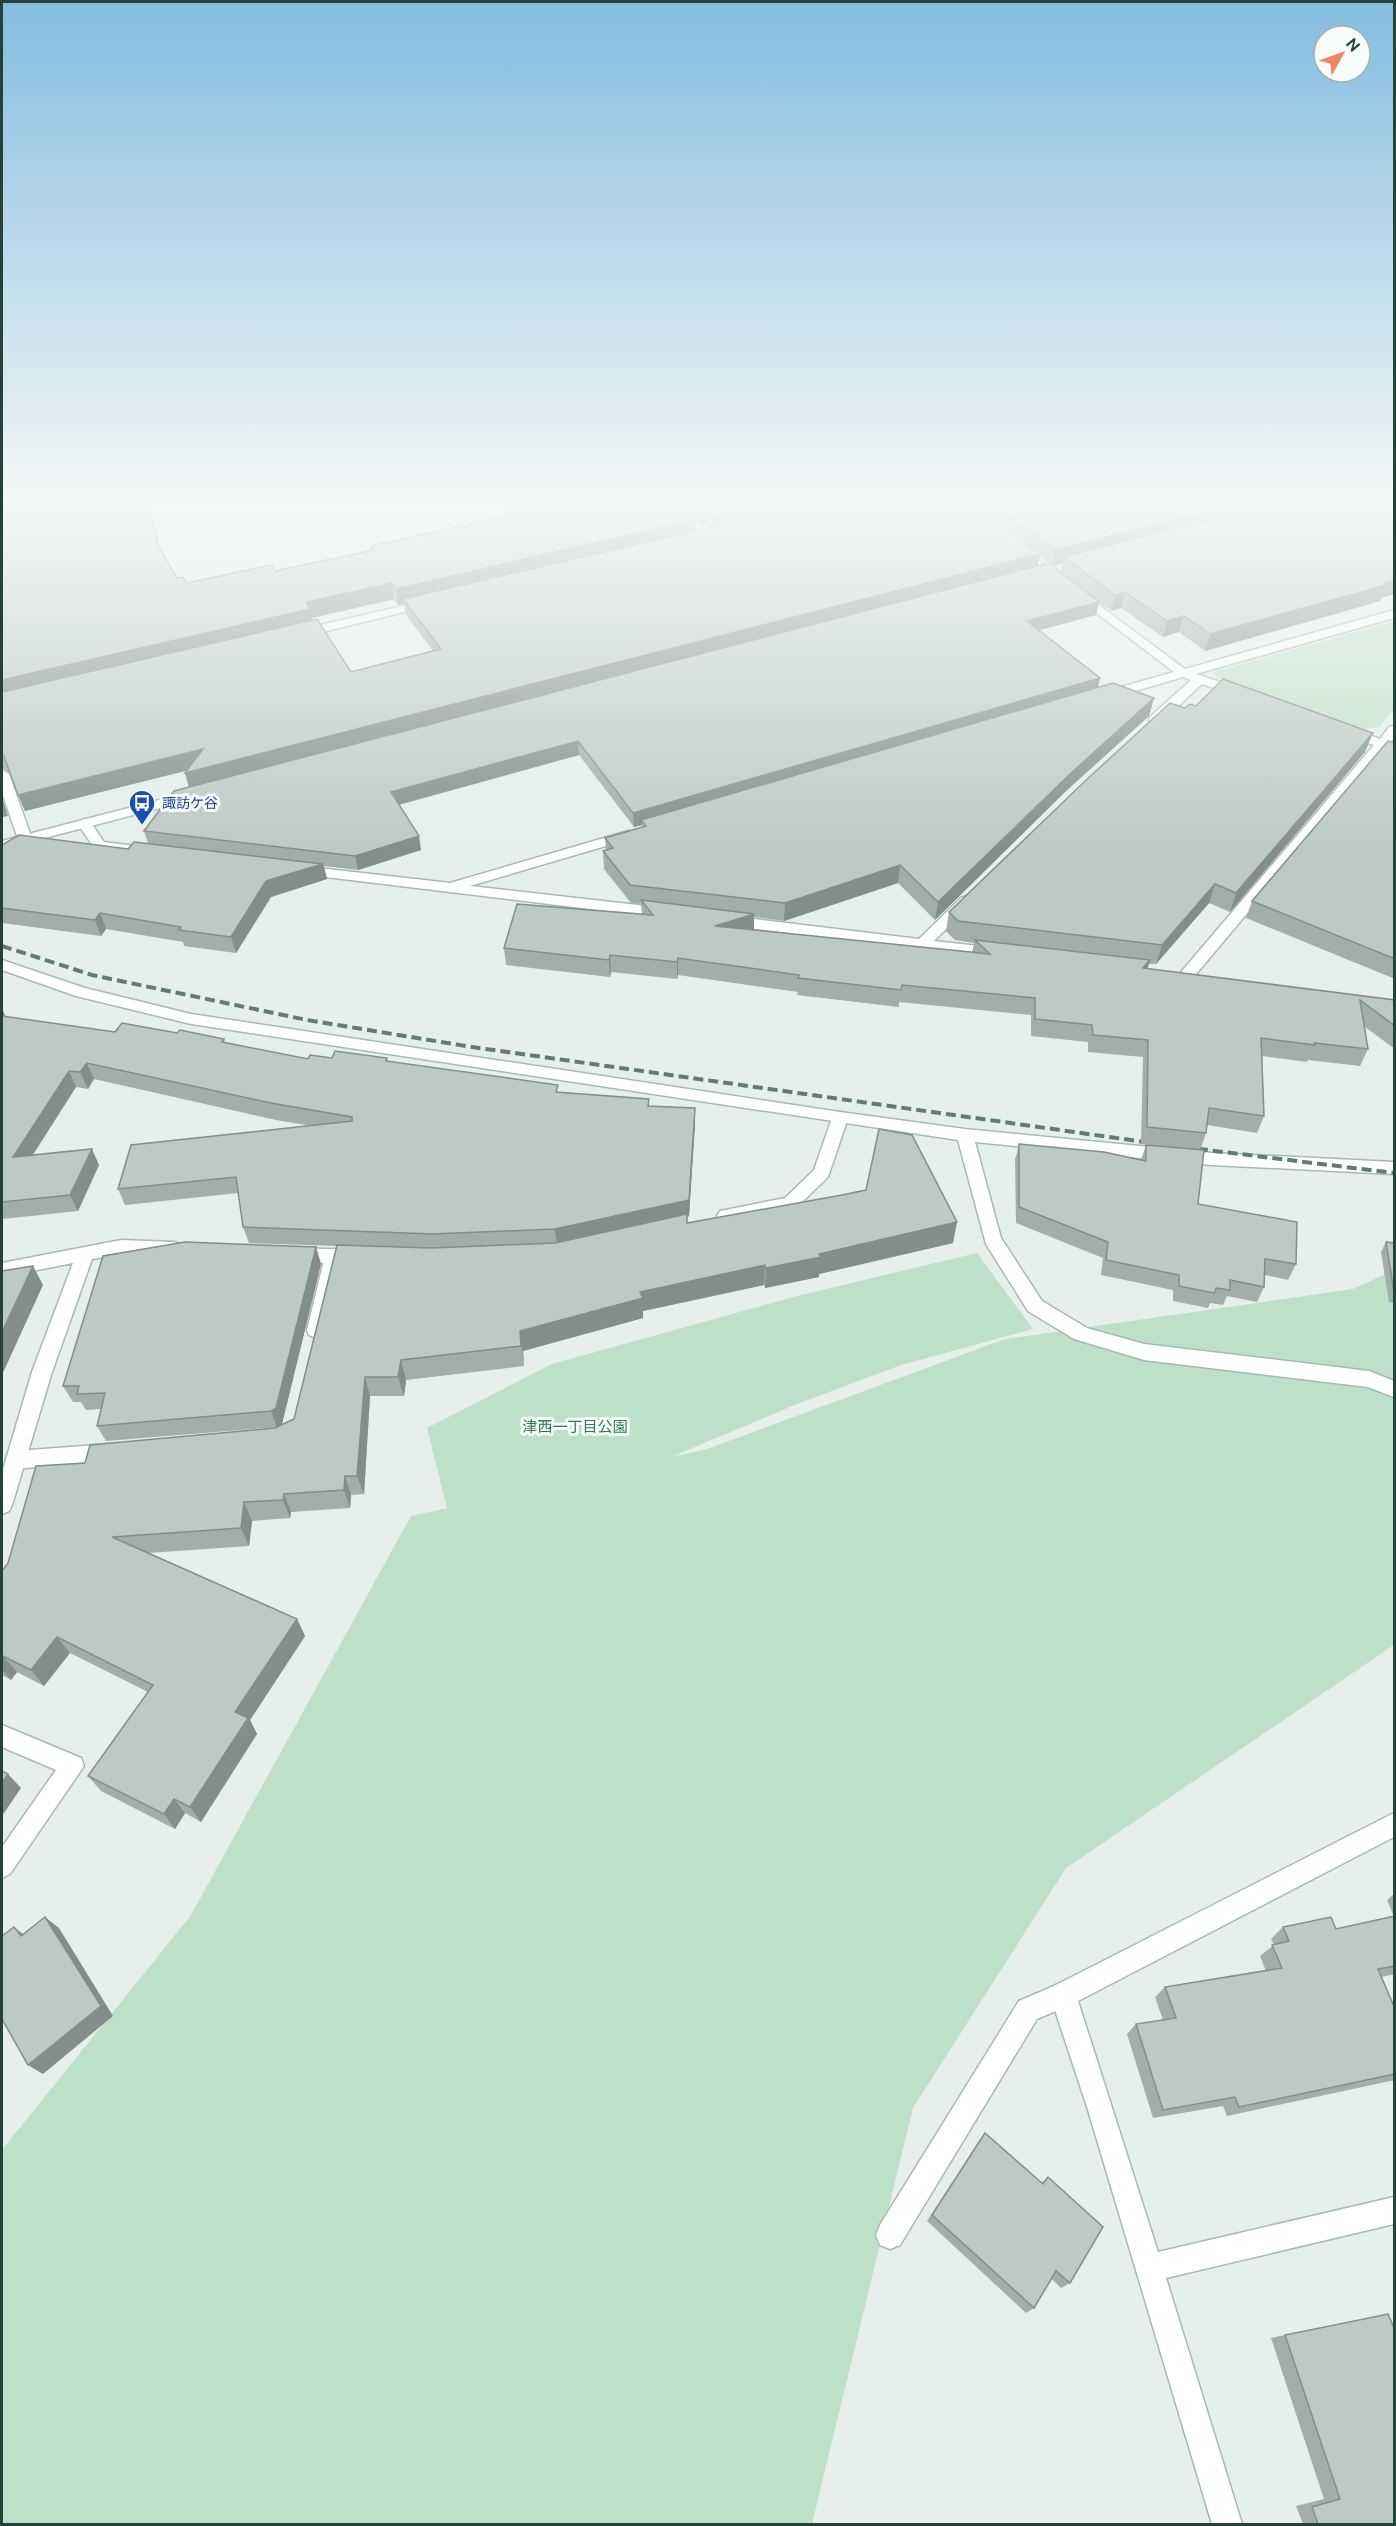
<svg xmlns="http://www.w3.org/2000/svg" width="1396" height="2526" font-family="Ubuntu,'Noto Sans JP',sans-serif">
<rect width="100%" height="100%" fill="#e6efeb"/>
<g fill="#bfe0c8">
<path d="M 1394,621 L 1394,709 L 1379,727 L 1363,729 L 1218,678 L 1213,672 Z"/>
<path d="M 977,1253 L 1033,1329 L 901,1365 L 797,1404 L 671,1457 L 707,1449 L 1005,1339 L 1353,1289 L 1394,1270 L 1394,1645 L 1066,1868 L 913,2108 L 812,2524 L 2,2524 L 2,2150 L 191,1915 L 411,1516 L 447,1508 L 427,1428 L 552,1364 L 797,1296 Z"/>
</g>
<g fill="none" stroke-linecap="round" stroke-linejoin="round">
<g stroke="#a8b8b2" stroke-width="3">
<g id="lane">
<path d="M 334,1249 L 340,1251 L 343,1256 L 325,1330 L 323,1335 L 316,1338 L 309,1335 L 307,1330 L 325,1256 L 328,1251 Z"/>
<path d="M 110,1444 L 117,1446 L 120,1452 L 117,1458 L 110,1460 L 16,1469 L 9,1466 L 6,1460 L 9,1454 L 16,1451 Z"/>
<path d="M 1063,1982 L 1072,1986 L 1076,1995 L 1072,2004 L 1037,2019 L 900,2245 L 890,2249 L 880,2245 L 876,2235 L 880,2225 L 1019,2001 Z"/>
</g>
</g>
<g stroke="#a8b8b2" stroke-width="3">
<g id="street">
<path d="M 1019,546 L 1185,669 L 1394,610 L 1394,618 L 1196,674 L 1244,690 L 1246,693 L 1240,697 L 1202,684 L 1160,723 L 1150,723 L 1149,720 L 1150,717 L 1191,680 L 1183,677 L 1108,699 L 1100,699 L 1098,696 L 1100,693 L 1174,672 L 1015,551 L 1013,549 Z"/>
<path d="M 429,600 L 435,603 L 433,605 L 298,638 L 292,634 L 294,631 Z"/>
<path d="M 1394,726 L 1394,738 L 1390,742 L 1394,744 L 1394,752 L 1385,749 L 1192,979 L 1182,979 L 1179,975 L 1182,971 L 1374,745 L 1343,735 L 1342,732 L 1343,729 L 1353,729 L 1380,739 L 1389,727 Z"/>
<path d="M 2,770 L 9,774 L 32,839 L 30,842 L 20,842 L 18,839 L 2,792 Z"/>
<path d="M 84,819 L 89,820 L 104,842 L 151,848 L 158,852 L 151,856 L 95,849 L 77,823 Z"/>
<path d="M 628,831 L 635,835 L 633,838 L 470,886 L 664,908 L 669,910 L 671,913 L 669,916 L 664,918 L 301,874 L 294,870 L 301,866 L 450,883 Z"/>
<path d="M 966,896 L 973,901 L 971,904 L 934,941 L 997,948 L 1005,953 L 1002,956 L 997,958 L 730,926 L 723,921 L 730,916 L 919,939 L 961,898 Z"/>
<path d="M 840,1112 L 846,1114 L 848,1118 L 828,1177 L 796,1208 L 726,1223 L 720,1221 L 717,1216 L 720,1211 L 785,1198 L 814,1170 L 832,1118 L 834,1114 Z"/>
<path d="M 121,1240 L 174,1242 L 180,1244 L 183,1249 L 180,1254 L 174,1256 L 121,1254 L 92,1259 L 52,1372 L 12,1505 L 9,1511 L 2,1514 L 2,1473 L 32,1372 L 73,1263 L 2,1277 L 2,1263 Z"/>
<path d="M 295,1248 L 357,1250 L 363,1252 L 366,1257 L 363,1262 L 357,1264 L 295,1262 L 289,1260 L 286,1255 L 289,1250 Z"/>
<path d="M 2,1725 L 81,1758 L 84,1766 L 10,1874 L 2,1878 L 2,1847 L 56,1770 L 2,1747 Z"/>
</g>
</g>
<g stroke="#a4bbb3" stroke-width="3">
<g id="secondary">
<path d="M 190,792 L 197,796 L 195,799 L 2,849 L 2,841 Z"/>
<path d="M 2,960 L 85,988 L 191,1014 L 840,1112 L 965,1129 L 1212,1153 L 1394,1162 L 1394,1174 L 1212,1165 L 975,1142 L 1001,1238 L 1042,1301 L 1087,1328 L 1144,1344 L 1369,1371 L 1394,1381 L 1394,1397 L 1368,1387 L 1144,1360 L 1074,1339 L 1028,1311 L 986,1244 L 958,1140 L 191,1024 L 76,996 L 2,970 Z"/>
<path d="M 1394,1813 L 1394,1837 L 1078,2001 L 1158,2252 L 1394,2197 L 1394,2224 L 1166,2278 L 1242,2524 L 1212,2524 L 1088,2110 L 1050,1995 L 1054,1986 Z"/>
</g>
</g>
<use href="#lane" fill="#fff" fill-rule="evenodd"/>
<use href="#street" fill="#fff" fill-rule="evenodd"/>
<use href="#secondary" fill="#fff" fill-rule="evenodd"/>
<g stroke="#5f7d75" stroke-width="4" stroke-dasharray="10 5" stroke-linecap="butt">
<path d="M 2,946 L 92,975 L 307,1020 L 472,1047 L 1159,1144"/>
<path d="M 1183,1147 L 1394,1173"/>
</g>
</g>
<g fill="#a1aea9" fill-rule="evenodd">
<path d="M 2,498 L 149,498 L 160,549 L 177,578 L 187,583 L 275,571 L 372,551 L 371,546 L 509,515 L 504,509 L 503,498 L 1395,498 L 1380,601 L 1205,651 L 1179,632 L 1163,637 L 1121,608 L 1111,611 L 1061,573 L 1063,563 L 1052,566 L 1039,556 L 1037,566 L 1099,602 L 1096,615 L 1039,630 L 1098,688 L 1154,698 L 1149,716 L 1066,791 L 935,920 L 898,883 L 784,921 L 754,917 L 754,930 L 972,952 L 974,943 L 955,940 L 946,931 L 949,912 L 1185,708 L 1365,752 L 1230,912 L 1209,903 L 1156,964 L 1149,964 L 1147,969 L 1395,1000 L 1395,1049 L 1365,1027 L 1368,1049 L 1360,1066 L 1308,1060 L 1307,1062 L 1262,1056 L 1264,1116 L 1257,1133 L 1207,1125 L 1206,1133 L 1200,1150 L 1141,1144 L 1143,1057 L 1088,1052 L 1088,1042 L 1031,1036 L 1031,1015 L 899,1002 L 899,1007 L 797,995 L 798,992 L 678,975 L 677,979 L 611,972 L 610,977 L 506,965 L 504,948 L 642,914 L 641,904 L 631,903 L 604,869 L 603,851 L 606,850 L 605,838 L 642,827 L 642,825 L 634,827 L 579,755 L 399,805 L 421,850 L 358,870 L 324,866 L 327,879 L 271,897 L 236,953 L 184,946 L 183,942 L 106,929 L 101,936 L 2,923 L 2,845 L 128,849 L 148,843 L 144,831 L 189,787 L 185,773 L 186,771 L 25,811 L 10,773 L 2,768 L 2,769 ZM 696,519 L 706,528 L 696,530 ZM 394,599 L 398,605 L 404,604 L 406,615 L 433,651 L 351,672 L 312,620 L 312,618 Z"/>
<path d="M 1395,743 L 1395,979 L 1246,918 L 1252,901 Z"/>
<path d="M 2,1008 L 5,1017 L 115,1032 L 177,1033 L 224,1039 L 225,1043 L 308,1059 L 387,1058 L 387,1061 L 559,1092 L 649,1099 L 649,1106 L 695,1124 L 689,1216 L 687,1217 L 687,1223 L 953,1243 L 819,1274 L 819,1277 L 765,1288 L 764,1285 L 643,1311 L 643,1318 L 523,1351 L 524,1366 L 406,1380 L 404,1396 L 370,1396 L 364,1494 L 351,1495 L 350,1508 L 291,1512 L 290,1518 L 252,1521 L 249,1546 L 148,1553 L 297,1619 L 305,1636 L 250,1720 L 257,1734 L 201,1822 L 185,1813 L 175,1829 L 101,1791 L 88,1776 L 148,1692 L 70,1653 L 44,1686 L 17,1672 L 11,1680 L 2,1675 L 2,1571 L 85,1463 L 275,1428 L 294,1419 L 337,1246 L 249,1243 L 243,1227 L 238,1193 L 125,1205 L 118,1189 L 312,1126 L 276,1120 L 94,1079 L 88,1089 L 76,1087 L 33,1155 L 99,1165 L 78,1211 L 2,1219 Z"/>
<path d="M 1019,1144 L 1141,1160 L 1146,1145 L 1198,1204 L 1296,1264 L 1288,1280 L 1265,1275 L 1264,1287 L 1257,1302 L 1227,1296 L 1223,1305 L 1210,1303 L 1208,1308 L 1173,1301 L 1173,1290 L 1101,1275 L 1103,1258 L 1016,1223 L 1015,1160 Z"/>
<path d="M 1386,1242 L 1395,1243 L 1395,1303 L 1389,1302 L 1381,1252 Z"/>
<path d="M 316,1247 L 321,1264 L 282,1424 L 277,1427 L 106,1441 L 97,1426 L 101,1409 L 86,1410 L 81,1402 L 73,1402 L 63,1386 Z"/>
<path d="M 1395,1893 L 1395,1974 L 1381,1977 L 1395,2009 L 1395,2080 L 1227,2116 L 1223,2106 L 1153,2118 L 1127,2034 L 1136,2024 L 1163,2020 L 1155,1997 L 1165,1987 L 1266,1971 L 1260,1956 L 1274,1945 L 1271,1939 L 1283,1927 L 1336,1929 L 1394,1917 L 1387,1900 Z"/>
<path d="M 985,2133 L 1041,2183 L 1048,2177 L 1070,2283 L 1061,2288 L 1052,2279 L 1034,2308 L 1026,2313 L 927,2221 L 979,2141 Z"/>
<path d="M 1395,2330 L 1395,2524 L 1298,2524 L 1303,2524 L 1296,2506 L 1324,2499 L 1271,2338 L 1285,2335 Z"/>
</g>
<g fill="#838d89">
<path d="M 148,498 L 149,498 L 162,562 L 158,546 Z"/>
<path d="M 791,498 L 857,498 L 711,532 L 711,516 Z"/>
<path d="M 1258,498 L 1314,498 L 1064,557 L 1063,563 L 1052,566 L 1055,550 Z"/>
<path d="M 696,519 L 696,535 L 403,599 L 404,604 L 398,605 L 396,589 Z"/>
<path d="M 1040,554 L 1037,570 L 190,790 L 185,773 Z"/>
<path d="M 1395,580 L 1395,594 L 1381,598 L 1380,601 L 1205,651 L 1210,634 Z"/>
<path d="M 392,583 L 394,599 L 312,618 L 313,625 L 2,698 L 2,680 L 306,602 Z"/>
<path d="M 1125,592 L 1121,608 L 1111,611 L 1115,595 Z"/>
<path d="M 1099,602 L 1096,615 L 1025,634 L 1027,621 Z"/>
<path d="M 1184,616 L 1179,632 L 1163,637 L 1167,621 Z"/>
<path d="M 1100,678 L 1097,692 L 641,820 L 642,825 L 634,827 L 633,813 Z"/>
<path d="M 1154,698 L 1149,716 L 1066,791 L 935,920 L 938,902 L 1070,774 Z"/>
<path d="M 1373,733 L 1365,752 L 1230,912 L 1236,893 Z"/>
<path d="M 578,741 L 579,755 L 393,806 L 391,792 Z"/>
<path d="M 203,749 L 208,765 L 25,811 L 18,795 Z"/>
<path d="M 2,797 L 8,816 L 2,817 Z"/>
<path d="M 419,836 L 421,850 L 358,870 L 355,856 Z"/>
<path d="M 323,864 L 327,879 L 271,897 L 236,953 L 231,937 L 266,881 Z"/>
<path d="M 900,865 L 898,883 L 784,921 L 785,903 Z"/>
<path d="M 1215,884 L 1209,903 L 1156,964 L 1162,945 Z"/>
<path d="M 100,913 L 106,929 L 101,936 L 95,920 Z"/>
<path d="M 754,914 L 754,931 L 715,926 Z"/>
<path d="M 610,955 L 611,972 L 610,977 L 609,960 Z"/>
<path d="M 678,958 L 678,975 L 677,979 L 677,962 Z"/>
<path d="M 1150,960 L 1145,977 L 1143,968 Z"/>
<path d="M 2,1008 L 7,1020 L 2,1025 Z"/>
<path d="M 87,1063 L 94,1079 L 88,1089 L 80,1072 Z"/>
<path d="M 69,1071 L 76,1087 L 21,1173 L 13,1157 Z"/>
<path d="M 695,1108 L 695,1124 L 689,1216 L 687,1217 L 687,1234 L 557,1245 L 555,1229 Z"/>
<path d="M 92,1149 L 99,1165 L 78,1211 L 70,1195 Z"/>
<path d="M 957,1222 L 953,1243 L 819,1274 L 819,1277 L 765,1288 L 766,1268 L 819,1254 Z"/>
<path d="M 316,1247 L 321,1264 L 282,1424 L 277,1427 L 271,1411 Z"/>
<path d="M 765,1265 L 764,1285 L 643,1311 L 643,1318 L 523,1351 L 524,1366 L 520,1331 L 640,1292 Z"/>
<path d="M 33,1266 L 43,1285 L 2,1375 L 2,1332 Z"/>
<path d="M 401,1360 L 406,1380 L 404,1396 L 398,1377 Z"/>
<path d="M 365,1377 L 370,1396 L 364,1494 L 357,1476 Z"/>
<path d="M 345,1476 L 351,1495 L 350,1508 L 344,1490 Z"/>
<path d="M 284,1494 L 291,1512 L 290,1518 L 283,1500 Z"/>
<path d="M 244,1502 L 252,1521 L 249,1546 L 241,1528 Z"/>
<path d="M 297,1619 L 305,1636 L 250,1720 L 257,1734 L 201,1822 L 190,1807 L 235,1712 Z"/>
<path d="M 57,1637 L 70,1653 L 44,1686 L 31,1670 Z"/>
<path d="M 3,1656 L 17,1672 L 11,1680 L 2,1669 L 2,1658 Z"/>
<path d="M 8,1774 L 21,1788 L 2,1816 L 2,1783 Z"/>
<path d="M 174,1799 L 185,1813 L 175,1829 L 164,1814 Z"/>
<path d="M 45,1917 L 59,1928 L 113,2016 L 43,2074 L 28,2065 Z"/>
<path d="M 14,1927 L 28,1938 L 21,1936 Z"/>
</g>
<g fill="#bbcac4" stroke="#838d89" stroke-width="1.5">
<path d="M 2,498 L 148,498 L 158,546 L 177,578 L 183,577 L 187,583 L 271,565 L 275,571 L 374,550 L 371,546 L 520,513 L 506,498 L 672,498 L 696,519 L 396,589 L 392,583 L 306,602 L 310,609 L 2,680 Z"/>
<path d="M 688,498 L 791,498 L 711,516 Z"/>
<path d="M 836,498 L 966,498 L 1040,554 L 185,773 L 203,749 L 18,795 L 4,756 L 2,755 L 2,692 L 317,619 L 351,672 L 441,649 L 403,599 Z"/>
<path d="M 985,498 L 1258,498 L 1055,550 Z"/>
<path d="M 1292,498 L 1395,498 L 1395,580 L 1384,583 L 1386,585 L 1210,634 L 1184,616 L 1167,621 L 1125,592 L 1115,595 L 1064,557 Z"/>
<path d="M 1049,563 L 1099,602 L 1027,621 L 1100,678 L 633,813 L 578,741 L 391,792 L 419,836 L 355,856 L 144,831 L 174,791 Z"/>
<path d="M 1223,679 L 1373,733 L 1236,893 L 1215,884 L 1162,945 L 958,921 L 949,912 L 1084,782 L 1170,703 L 1185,708 L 1190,704 L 1196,706 Z"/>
<path d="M 1113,683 L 1154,698 L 1070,774 L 938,902 L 900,865 L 785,903 L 630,885 L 603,851 L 613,848 L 605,838 L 646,826 L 641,820 Z"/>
<path d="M 1388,741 L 1395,743 L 1395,959 L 1252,901 Z"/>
<path d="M 19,835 L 128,849 L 134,842 L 323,864 L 266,881 L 231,937 L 179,930 L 181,927 L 100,913 L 95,920 L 2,908 L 2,845 Z"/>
<path d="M 641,900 L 754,914 L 715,926 L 990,954 L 975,940 L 1150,960 L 1143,968 L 1395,1000 L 1395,1026 L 1360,1000 L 1368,1049 L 1314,1043 L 1315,1045 L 1261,1038 L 1264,1116 L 1209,1108 L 1206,1133 L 1147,1127 L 1148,1040 L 1093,1035 L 1092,1025 L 1035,1019 L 1035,998 L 902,985 L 901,990 L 798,978 L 799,975 L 678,958 L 677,962 L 610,955 L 609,960 L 504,948 L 517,904 L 653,915 Z"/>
<path d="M 2,1016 L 115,1032 L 122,1023 L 177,1033 L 180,1030 L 224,1039 L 222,1042 L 308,1059 L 310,1055 L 332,1058 L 335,1051 L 387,1058 L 386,1061 L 558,1085 L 556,1092 L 649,1099 L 648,1106 L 695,1108 L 689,1200 L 555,1229 L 433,1234 L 243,1227 L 236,1177 L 118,1189 L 131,1145 L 352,1121 L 352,1117 L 271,1103 L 87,1063 L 80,1072 L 69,1071 L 13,1157 L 92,1149 L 70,1195 L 2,1202 Z"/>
<path d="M 879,1129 L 912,1135 L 957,1222 L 819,1254 L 821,1257 L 766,1268 L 765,1265 L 640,1292 L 643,1298 L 520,1331 L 521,1346 L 401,1360 L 398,1377 L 365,1377 L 357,1476 L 345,1476 L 344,1490 L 284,1494 L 283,1500 L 244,1502 L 241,1528 L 112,1537 L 297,1619 L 235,1712 L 248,1718 L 190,1807 L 174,1799 L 164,1814 L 88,1776 L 153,1685 L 57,1637 L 31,1670 L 3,1656 L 2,1658 L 2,1571 L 8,1563 L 36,1466 L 85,1463 L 90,1445 L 275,1428 L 294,1419 L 337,1245 L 432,1248 L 555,1243 L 687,1214 L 687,1223 L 842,1195 L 866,1190 Z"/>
<path d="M 1019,1144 L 1104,1152 L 1146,1161 L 1146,1145 L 1204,1150 L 1198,1204 L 1297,1222 L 1296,1264 L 1265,1259 L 1264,1287 L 1230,1280 L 1230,1290 L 1216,1288 L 1214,1293 L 1179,1286 L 1179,1275 L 1106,1260 L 1108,1242 L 1019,1207 Z"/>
<path d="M 185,1242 L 316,1247 L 276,1408 L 271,1411 L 97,1426 L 105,1393 L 77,1394 L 79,1386 L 63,1386 L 103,1256 Z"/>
<path d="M 1386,1242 L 1395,1243 L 1395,1292 L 1394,1292 Z"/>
<path d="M 33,1266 L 2,1332 L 2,1271 Z"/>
<path d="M 2,1771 L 8,1774 L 2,1783 Z"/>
<path d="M 1395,1916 L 1395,1966 L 1378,1969 L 1395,2009 L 1395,2074 L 1239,2107 L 1235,2097 L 1163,2110 L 1136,2024 L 1176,2018 L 1165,1987 L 1282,1968 L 1272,1945 L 1289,1941 L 1283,1927 L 1331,1917 L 1336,1929 Z"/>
<path d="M 45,1917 L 101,2006 L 28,2065 L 2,2019 L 2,1936 L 14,1927 L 21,1936 Z"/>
<path d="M 985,2133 L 1043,2184 L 1048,2177 L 1103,2227 L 1070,2283 L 1056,2271 L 1034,2308 L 932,2215 Z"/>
<path d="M 1388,2314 L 1395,2330 L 1395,2524 L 1318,2524 L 1312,2507 L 1340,2499 L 1285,2335 Z"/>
</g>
<linearGradient id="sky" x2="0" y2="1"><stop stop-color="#84bce0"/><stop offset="0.59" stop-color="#f4f8f6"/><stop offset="1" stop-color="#f4f8f6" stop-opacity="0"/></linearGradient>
<rect width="1396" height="851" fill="url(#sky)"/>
<defs>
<g id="bus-pin" transform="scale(1.35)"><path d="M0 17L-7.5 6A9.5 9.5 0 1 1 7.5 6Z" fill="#1a4fb4" stroke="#f7fbf9"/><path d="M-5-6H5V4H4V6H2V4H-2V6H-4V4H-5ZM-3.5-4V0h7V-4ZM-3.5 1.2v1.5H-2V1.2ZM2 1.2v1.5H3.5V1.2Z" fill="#fff"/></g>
</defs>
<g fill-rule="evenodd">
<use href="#bus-pin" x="142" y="803"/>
</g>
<g text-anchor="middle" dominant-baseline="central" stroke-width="6" stroke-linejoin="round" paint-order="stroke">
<g font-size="14" fill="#164399" stroke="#f7fbf9" text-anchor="start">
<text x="162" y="803">諏訪ケ谷</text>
</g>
<g font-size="15" fill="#2d7a4b" stroke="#f7fbf9">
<text x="575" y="1426">津西一丁目公園</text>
</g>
</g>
<rect width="1396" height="2526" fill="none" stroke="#24423a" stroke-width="6"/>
<g transform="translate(1342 54) rotate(50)"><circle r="28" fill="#f7fbf9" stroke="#a3b1ad" stroke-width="1.5"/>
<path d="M0-4.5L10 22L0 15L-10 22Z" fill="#f4845f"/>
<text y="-9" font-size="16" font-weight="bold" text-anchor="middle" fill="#24423a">N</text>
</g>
</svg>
